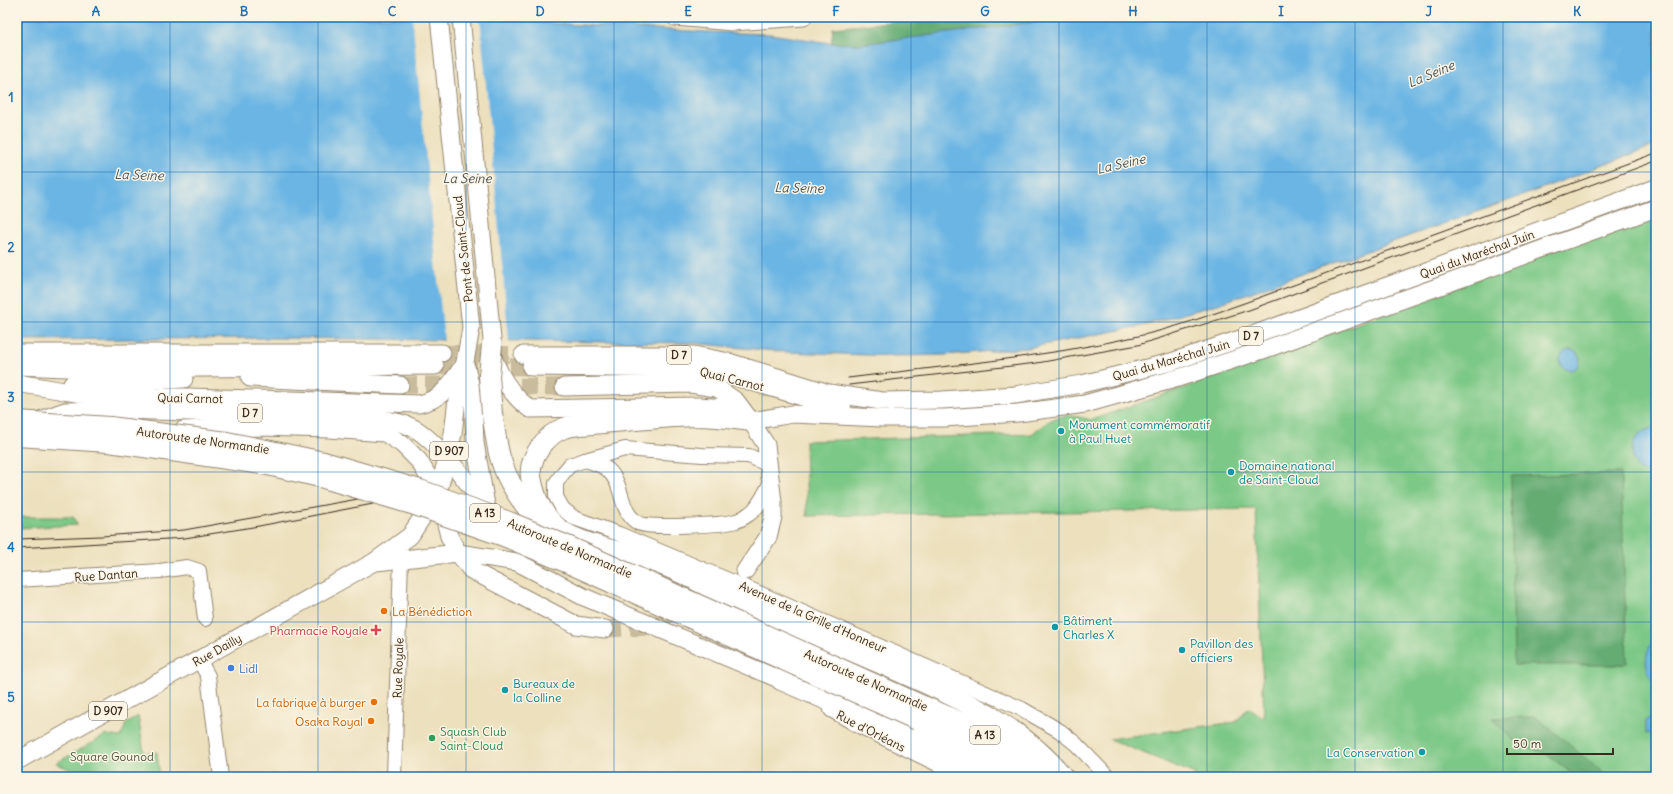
<svg xmlns="http://www.w3.org/2000/svg" width="1673" height="794" font-family="Delius,sans-serif">
<rect width="100%" height="100%" fill="#fcf5e5"/>
<filter id="ink" filterUnits="userSpaceOnUse"><feTurbulence type="fractalNoise" baseFrequency=".025" numOctaves="2"/><feDisplacementMap in="SourceGraphic" scale="8" xChannelSelector="R" yChannelSelector="G"/><feConvolveMatrix kernelMatrix="1 2 1 2 8 2 1 2 1" color-interpolation-filters="sRGB"/></filter>
<filter id="wash" filterUnits="userSpaceOnUse"><feTurbulence type="fractalNoise" baseFrequency=".012" numOctaves="4" result="noise"/><feDisplacementMap in="SourceGraphic" scale="16" xChannelSelector="R" yChannelSelector="G"/><feGaussianBlur stdDeviation="0.9" result="paint"/><feColorMatrix in="noise" values="0 0 0 0 0 0 0 0 0 0 0 0 0 0 0 0 0 1.4 0 .05"/><feComposite in="paint" operator="in"/></filter>
<g filter="url(#wash)">
<rect width="100%" height="100%" fill="#ece0bd"/>
<g fill="#7cc886" stroke="#5c7952">
<path d="M 1656,212 L 1656,777 L 1195,777 L 1195,774 L 1109,739 L 1236,722 L 1248,708 L 1264,718 L 1256,509 L 807,516 L 805,441 L 1032,434 C 1054,415 1063,412 1091,420 L 1215,377 Z"/>
<path d="M 17,517 L 73,517 L 78,525 L 17,528 Z"/>
<path d="M 138,716 L 144,753 L 157,752 L 160,777 L 74,777 L 73,771 L 56,763 L 106,735 L 121,737 L 126,724 Z"/>
</g>
<g fill="#65ac73" stroke="#506b48">
<path d="M 935,17 L 1076,17 L 898,40 L 861,44 L 831,43 L 833,28 Z"/>
<path d="M 1621,473 L 1627,663 L 1620,665 L 1514,665 L 1511,476 Z"/>
<path d="M 1536,717 L 1608,777 L 1576,777 L 1550,756 L 1513,740 L 1492,718 Z"/>
</g>
<g fill="#6bb5e4" stroke="#537081">
<path d="M 17,17 L 472,17 L 528,22 L 710,32 L 770,34 L 831,43 L 861,44 L 1076,17 L 1656,17 L 1656,145 L 1527,194 L 1218,304 L 1146,325 L 1027,348 L 945,355 L 894,356 L 785,352 L 691,343 L 279,338 L 17,340 Z"/>
<circle cx="1570" cy="360" r="10"/>
<path d="M 1656,426 L 1656,477 C 1650,475 1644,473 1639,469 C 1630,461 1630,443 1639,435 C 1644,431 1650,428 1656,426 Z"/>
<path d="M 1656,638 L 1656,683 C 1643,671 1643,651 1656,638 Z"/>
<rect x="1646" y="720" width="10" height="13"/>
</g>
<path fill="#ece0bd" d="M 412,17 L 480,17 L 509,342 L 444,341 Z"/>
</g>
<g filter="url(#ink)">
<g fill="none" stroke-linecap="round" stroke-linejoin="round">
<g stroke="#c9bc9d" stroke-width="17" stroke-dasharray="17 8" stroke-linecap="butt">
<path d="M 442,353 L 523,355"/>
<path d="M 435,366 L 531,367"/>
<path d="M 400,385 L 460,385"/>
<path d="M 495,386 L 564,387"/>
<path d="M 605,629 L 651,627 L 692,613"/>
</g>
<g stroke="#94856e" stroke-width="16">
<g id="minor">
<path d="M 585,460 C 592,462 601,465 607,469 C 625,484 618,511 638,523 C 647,529 724,525 736,521 C 740,520 745,517 749,514 C 760,507 765,492 771,482"/>
<path d="M 769,465 L 749,456 L 702,455 L 625,449 L 585,460 L 570,465 L 563,473 L 556,483 L 556,497 L 563,509 L 574,518 L 619,534 L 752,590 L 1022,709 L 1060,731 L 1076,744 L 1108,777"/>
<path d="M 17,580 L 160,571 L 187,567 L 199,571 L 205,619"/>
<path d="M 199,660 L 208,676 L 221,777"/>
<path d="M 831,710 L 857,725 L 964,777"/>
<path d="M 394,777 L 401,559"/>
</g>
</g>
<g stroke="#94856e" stroke-width="19">
<g id="major">
<path d="M 461,17 L 494,360 C 502,380 512,396 530,409 L 699,406 L 724,408 L 751,421 L 793,414 L 882,418 L 944,418 L 1018,413 L 1085,404 L 1178,378 L 1263,350 L 1656,208"/>
<path d="M 675,17 L 733,22 L 803,17"/>
<path d="M 17,353 L 442,353"/>
<path d="M 523,355 L 694,355 L 729,362 L 829,393 L 882,401 L 942,400 L 1015,395 L 1082,384 L 1171,362 L 1258,333 L 1656,188"/>
<path d="M 17,366 L 90,369 L 435,366"/>
<path d="M 466,367 L 473,397 L 475,443 L 486,505"/>
<path d="M 531,367 L 692,369 L 725,374 L 843,409"/>
<path d="M 250,378 L 400,385"/>
<path d="M 17,383 L 82,394 L 114,397 L 188,397 L 419,404 C 442,399 448,387 461,369"/>
<path d="M 72,384 L 184,379"/>
<path d="M 564,387 L 690,384 L 717,388 L 736,401 L 751,421 L 766,445 L 773,502 L 773,517 L 768,537 L 745,571"/>
<path d="M 40,420 L 65,411 L 118,410 L 370,417 C 387,420 406,422 420,432 C 444,450 466,482 486,505"/>
<path d="M 183,430 L 261,427 L 329,429 L 385,433 L 402,444 L 419,461 L 438,493 L 449,536 L 458,553 L 471,570 L 576,625 L 605,629"/>
<path d="M 376,562 L 458,553 L 517,562 L 584,597 L 781,680"/>
<path d="M 17,761 L 374,562 L 410,536 L 438,493 L 453,434 L 457,399 L 465,362"/>
</g>
</g>
<g stroke="#94856e" stroke-width="22">
<g id="highway">
<path d="M 492,414 C 495,428 496,443 500,457 C 507,483 523,503 539,523"/>
<path d="M 751,421 C 733,419 715,416 697,416 C 666,417 635,420 603,423 C 592,425 574,424 564,428 C 547,434 528,458 531,477 C 535,499 542,515 559,529 C 576,543 627,553 650,561 C 674,568 697,580 718,593 C 768,615 818,637 868,658 C 935,687 1017,719 1063,777"/>
<path d="M 781,680 L 960,757 L 993,777"/>
<path d="M 923,706 L 976,729 L 1010,753 L 1039,777"/>
<path d="M 917,720 L 968,744 L 999,765 L 1013,777"/>
</g>
</g>
<use href="#minor" stroke="#fff" stroke-width="14"/>
<use href="#major" stroke="#fff" stroke-width="17"/>
<use href="#highway" stroke="#fff" stroke-width="20"/>
<g stroke="#3b2a1e" stroke-width="1">
<path d="M 848,378 C 943,366 1040,358 1134,337 C 1172,329 1210,315 1247,302 L 1656,153"/>
<path d="M 849,385 L 1037,363 L 1138,345 L 1249,310 L 1656,161"/>
<path d="M 17,539 L 102,536 L 184,530 L 358,499"/>
<path d="M 17,548 L 185,538 L 259,526 L 373,504"/>
</g>
<g stroke="#94856e" stroke-width="19" stroke-linecap="butt">
<path id="major-bridge" d="M 439,17 L 471,328 L 465,362"/>
</g>
<g stroke="#94856e" stroke-width="22" stroke-linecap="butt">
<g id="highway-bridge">
<path d="M 492,414 L 489,376 L 492,345"/>
<path d="M 17,421 L 110,427 L 227,442 L 324,462 L 420,490 L 509,522 L 572,548 L 923,706"/>
<path d="M 17,436 L 109,442 L 268,465 L 320,477 L 415,505 L 504,536 L 566,562 L 917,720"/>
</g>
</g>
<use href="#major-bridge" stroke="#fff" stroke-width="17"/>
<use href="#highway-bridge" stroke="#fff" stroke-width="20"/>
</g>
</g>
<path fill="none" stroke="#1f6fb2" stroke-width="1" stroke-opacity="0.55" d="M 170,17 L 170,777M 318,17 L 318,777M 466,17 L 466,777M 614,17 L 614,777M 762,17 L 762,777M 911,17 L 911,777M 1059,17 L 1059,777M 1207,17 L 1207,777M 1355,17 L 1355,777M 1503,17 L 1503,777M 17,172 L 1656,172M 17,322 L 1656,322M 17,472 L 1656,472M 17,622 L 1656,622"/>
<g fill="#0f9aa8" stroke="#fcf5e5" stroke-width="1.5">
<circle cx="1061" cy="431" r="4"/>
<circle cx="1231" cy="472" r="4"/>
<circle cx="1055" cy="627" r="4"/>
<circle cx="1182" cy="650" r="4"/>
<circle cx="505" cy="690" r="4"/>
<circle cx="1422" cy="752" r="4"/>
</g>
<g fill="#e8710a" stroke="#fcf5e5" stroke-width="1.5">
<circle cx="384" cy="611" r="4"/>
<circle cx="374" cy="702" r="4"/>
<circle cx="371" cy="721" r="4"/>
</g>
<path fill="#e0444e" stroke="#fcf5e5" stroke-width="1.5" d="M374 624h4v4h4v4h-4v4h-4v-4h-4v-4h4z"/>
<circle fill="#3f7fe0" stroke="#fcf5e5" stroke-width="1.5" cx="231" cy="668" r="4"/>
<circle fill="#2e9e5b" stroke="#fcf5e5" stroke-width="1.5" cx="432" cy="738" r="4"/>
<g text-anchor="middle" dominant-baseline="central" stroke-width="3" stroke-linejoin="round" paint-order="stroke">
<g fill="#fcf5e5" stroke="#75675a" stroke-width="1">
<rect x="1239" y="327" width="24" height="18" rx="3"/>
<rect x="667" y="346" width="24" height="18" rx="3"/>
<rect x="238" y="404" width="24" height="18" rx="3"/>
<rect x="430" y="442" width="38" height="18" rx="3"/>
<rect x="470" y="504" width="30" height="18" rx="3"/>
<rect x="89" y="702" width="38" height="18" rx="3"/>
<rect x="970" y="726" width="30" height="18" rx="3"/>
</g>
<g font-size="11" font-weight="bold" fill="#3b2a1e">
<text x="1251" y="336">D 7</text>
<text x="679" y="355">D 7</text>
<text x="250" y="413">D 7</text>
<text x="449" y="451">D 907</text>
<text x="485" y="513">A 13</text>
<text x="108" y="711">D 907</text>
<text x="985" y="735">A 13</text>
</g>
<g font-size="12" fill="#3b2a1e" stroke="#fcf5e5">
<text transform="translate(463 249) rotate(-96)">Pont de Saint-Cloud</text>
<text transform="translate(1477 254) rotate(-20)">Quai du Maréchal Juin</text>
<text transform="translate(1171 360) rotate(-16)">Quai du Maréchal Juin</text>
<text transform="translate(732 379) rotate(14)">Quai Carnot</text>
<text transform="translate(190 398) rotate(1)">Quai Carnot</text>
<text transform="translate(203 440) rotate(8)">Autoroute de Normandie</text>
<text transform="translate(570 548) rotate(23)">Autoroute de Normandie</text>
<text transform="translate(106 575) rotate(-4)">Rue Dantan</text>
<text transform="translate(813 617) rotate(24)">Avenue de la Grille d'Honneur</text>
<text transform="translate(217 650) rotate(-29)">Rue Dailly</text>
<text transform="translate(398 668) rotate(-88)">Rue Royale</text>
<text transform="translate(866 680) rotate(24)">Autoroute de Normandie</text>
<text transform="translate(871 731) rotate(27)">Rue d'Orléans</text>
</g>
<g font-size="12" fill="#0d838f" stroke="#fcf5e5" text-anchor="start">
<text x="1069" y="424">Monument commémoratif<tspan x="1069" dy="14">à Paul Huet</tspan></text>
<text x="1239" y="465">Domaine national<tspan x="1239" dy="14">de Saint-Cloud</tspan></text>
<text x="1063" y="620">Bâtiment<tspan x="1063" dy="14">Charles X</tspan></text>
<text x="1190" y="643">Pavillon des<tspan x="1190" dy="14">officiers</tspan></text>
<text x="513" y="683">Bureaux de<tspan x="513" dy="14">la Colline</tspan></text>
<text x="1414" y="752" text-anchor="end">La Conservation</text>
</g>
<g font-size="12" fill="#c56008" stroke="#fcf5e5" text-anchor="end">
<text x="392" y="611" text-anchor="start">La Bénédiction</text>
<text x="366" y="702">La fabrique à burger</text>
<text x="363" y="721">Osaka Royal</text>
</g>
<g font-size="12" fill="#be3a42" stroke="#fcf5e5" text-anchor="end">
<text x="368" y="630">Pharmacie Royale</text>
</g>
<g font-size="12" fill="#366cbe" stroke="#fcf5e5" text-anchor="start">
<text x="239" y="668">Lidl</text>
</g>
<g font-size="12" fill="#27864d" stroke="#fcf5e5" text-anchor="start">
<text x="440" y="731">Squash Club<tspan x="440" dy="14">Saint-Cloud</tspan></text>
</g>
<g font-size="12" fill="#4e593d" stroke="#fcf5e5">
<text x="112" y="756">Square Gounod</text>
</g>
<g font-size="13" font-style="italic" fill="#495459" stroke="#fcf5e5">
<text transform="translate(1431 74) rotate(-23)">La Seine</text>
<text transform="translate(1121 164) rotate(-13)">La Seine</text>
<text transform="translate(139 175) rotate(2)">La Seine</text>
<text x="467" y="178">La Seine</text>
<text transform="translate(799 188) rotate(1)">La Seine</text>
</g>
</g>
<rect width="1673" height="794" fill="none" stroke="#fcf5e5" stroke-width="44"/>
<path d="M1507 748v6h106v-6" fill="none" stroke="#3b2a1e" stroke-width="2"/>
<text x="1513" y="748" font-size="12" fill="#3b2a1e" stroke="#fcf5e5" stroke-width="3" paint-order="stroke">50 m</text>
<rect x="22" y="22" width="1629" height="750" fill="none" stroke="#1f6fb2" stroke-width="1.5"/>
<g font-size="13" text-anchor="middle" font-weight="bold" fill="#1f6fb2">
<text x="96" y="16">A</text>
<text x="244" y="16">B</text>
<text x="392" y="16">C</text>
<text x="540" y="16">D</text>
<text x="688" y="16">E</text>
<text x="836" y="16">F</text>
<text x="985" y="16">G</text>
<text x="1133" y="16">H</text>
<text x="1281" y="16">I</text>
<text x="1429" y="16">J</text>
<text x="1577" y="16">K</text>
<text x="11" y="102">1</text>
<text x="11" y="252">2</text>
<text x="11" y="402">3</text>
<text x="11" y="552">4</text>
<text x="11" y="702">5</text>
</g>
</svg>
